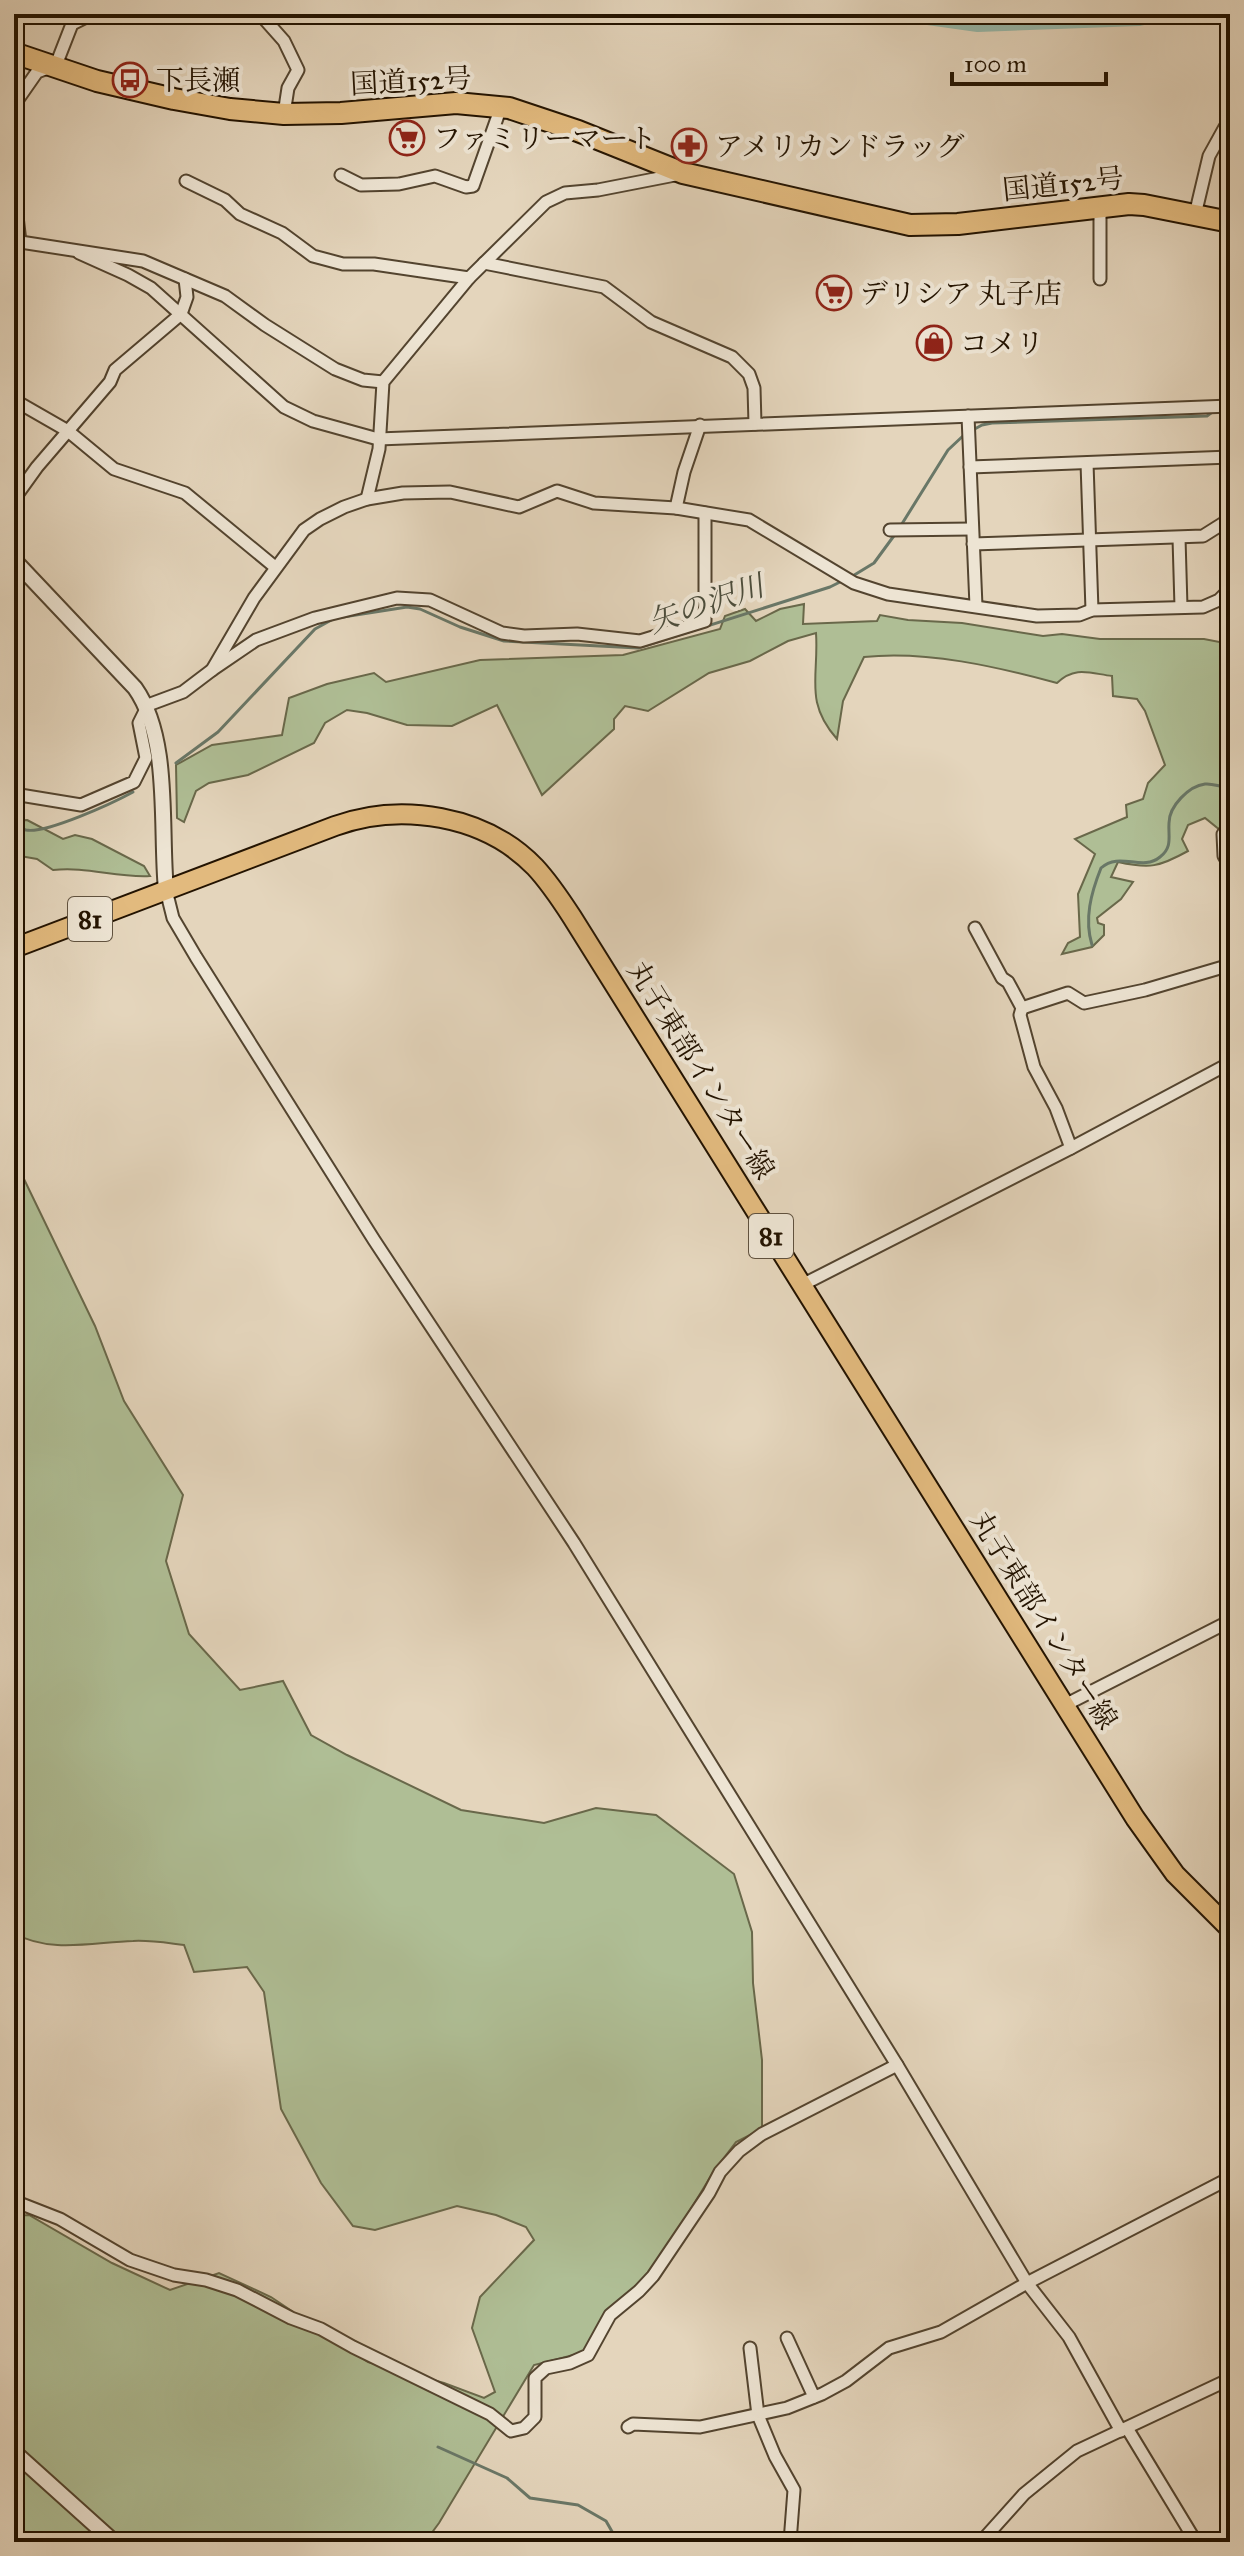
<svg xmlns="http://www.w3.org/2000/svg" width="1244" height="2556" font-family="'IM FELL Great Primer','Noto Serif JP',serif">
<rect width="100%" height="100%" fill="#e4d5bc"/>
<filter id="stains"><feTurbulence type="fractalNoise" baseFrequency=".0025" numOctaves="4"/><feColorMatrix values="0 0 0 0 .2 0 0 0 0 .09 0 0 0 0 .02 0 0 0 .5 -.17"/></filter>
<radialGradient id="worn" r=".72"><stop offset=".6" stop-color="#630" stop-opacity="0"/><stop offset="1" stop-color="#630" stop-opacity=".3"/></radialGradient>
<g fill="#afbe95" stroke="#69684a" stroke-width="2">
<path d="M 804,604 L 803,624 L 877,621 L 880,615 L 908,620 L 962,623 L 1043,636 L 1062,634 L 1100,639 L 1204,639 L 1230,644 L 1230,817 L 1220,830 L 1205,818 L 1188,825 L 1182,839 L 1188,851 C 1159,867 1150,869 1118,862 L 1111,877 L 1133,882 L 1121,899 L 1097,918 L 1098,923 L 1104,925 L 1104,935 L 1092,947 L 1062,954 L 1068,943 L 1080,937 L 1078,894 L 1095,854 L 1075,839 L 1127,817 L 1126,805 L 1143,799 L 1148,783 L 1165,765 L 1145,711 L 1137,699 L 1113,696 L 1112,676 C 1089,673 1075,666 1057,683 C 998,667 925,650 864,657 L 843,701 L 837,739 C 804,702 819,677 816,633 L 788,641 L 750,661 L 709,673 L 648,711 L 625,706 L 614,719 L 614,729 L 542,795 L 497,705 L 452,726 L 407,725 L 367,713 L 347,710 L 325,723 L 314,743 L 248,775 L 209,783 L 196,791 L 184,822 L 177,818 L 176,765 L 212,745 L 282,735 L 289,698 L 327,684 L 374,673 L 386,682 L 480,660 L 623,655 L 720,629 L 725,616 L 745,609 L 756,621 L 780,609 Z"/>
<path d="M 27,820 L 63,839 L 75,835 L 92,839 L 144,866 L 150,876 C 117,878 86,866 53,870 L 37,859 L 14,855 L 14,821 Z"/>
<path d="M 14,1171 L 23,1177 L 95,1326 L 124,1401 L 183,1495 L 166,1561 L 189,1634 L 240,1690 L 283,1681 L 311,1735 L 347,1755 L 461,1810 L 544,1823 L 596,1808 L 656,1815 L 734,1874 L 752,1932 L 753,1983 L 762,2060 L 762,2129 L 736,2142 L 714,2171 L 662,2256 L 589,2351 L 534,2365 L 439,2523 L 425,2542 L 14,2542 L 14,2216 L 29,2215 L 112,2263 L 170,2290 L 219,2273 L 271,2297 L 368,2362 L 444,2383 L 484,2398 L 495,2392 L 472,2328 L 480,2297 L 534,2240 L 526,2227 L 496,2215 L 457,2206 L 375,2230 L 353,2226 L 321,2183 L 281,2109 L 264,1992 L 247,1967 L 194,1972 L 184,1945 C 167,1943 150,1940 133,1941 C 94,1942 50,1954 14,1933 Z"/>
</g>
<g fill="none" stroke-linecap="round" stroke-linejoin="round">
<g stroke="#697767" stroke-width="3">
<path d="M 971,431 L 982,425 L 992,423 L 1207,416 L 1215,410"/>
<path d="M 900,527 L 948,450 L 964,435"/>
<path d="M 851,577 L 874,563 L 896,533"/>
<path d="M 343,617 L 407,607 L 420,609 L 460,627 L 504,641 L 638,648 L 830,587 L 844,580"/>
<path d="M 176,763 L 218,732 L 315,629 L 335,618"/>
<path d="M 14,825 C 18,827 22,829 26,830 C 46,834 113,803 133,792"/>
<path d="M 1092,945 C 1084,919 1091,893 1101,868 C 1120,851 1142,872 1160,857 C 1173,847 1168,836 1169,823 C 1169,806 1189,786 1205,784 C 1214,783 1221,788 1230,787"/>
<path d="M 438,2447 L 507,2478 L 530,2498 L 578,2505 L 606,2521 L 618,2542"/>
</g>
<path stroke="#97b9ab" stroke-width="18" d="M 914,14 L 978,23 L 1139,17 L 1152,14"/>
<g stroke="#53442f" stroke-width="15">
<g id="minor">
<path d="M 260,14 L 284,41 L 298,70 L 288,88 L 284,114"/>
<path d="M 14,105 L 37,72 L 56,65 L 72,24 L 92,14"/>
<path d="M 341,175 L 361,185 L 399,184 L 435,176 L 466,187 L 473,186 L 501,107"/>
<path d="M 186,181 L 225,200 L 240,214 L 282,233 L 313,256 L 343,264 L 374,264 L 469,278"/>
<path d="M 14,190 L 20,242"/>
<path d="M 1195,215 L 1209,156 L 1225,127 L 1230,126"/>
<path d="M 14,241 L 143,261 L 225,296 L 265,325 L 335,369 L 363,380 L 383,382"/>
<path d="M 79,253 L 128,275 L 151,288 L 284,407 L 313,421 L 378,439 L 1230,406"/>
<path d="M 484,263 L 604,287 L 651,322 L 732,357 L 749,374 L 754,388 L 755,424"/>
<path d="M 1100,279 L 1100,206"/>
<path d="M 14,400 L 68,431 L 114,469 L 185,493 L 275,567"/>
<path d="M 968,416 L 976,606"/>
<path d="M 1087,463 L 1092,610"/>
<path d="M 970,467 L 1230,457"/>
<path d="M 14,499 L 37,467 L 110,382 L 115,370 L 181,314 L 187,297 L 185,279"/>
<path d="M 367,499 L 379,449 L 383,382 L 469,278 L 546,202 L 565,193 L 598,190 L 680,174"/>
<path d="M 676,508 L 684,472 L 700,425"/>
<path d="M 890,530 L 972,529"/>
<path d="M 1179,538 L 1181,607"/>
<path d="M 973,544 L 1203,536 L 1230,519"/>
<path d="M 212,670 L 256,640 L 315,618 L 397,598 L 430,600 L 502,633 L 524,636 L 577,634 L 640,641 L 705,621 L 705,513"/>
<path d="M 14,794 L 81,805 L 134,782 L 146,758 L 139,723 L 148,705 L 183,692 L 212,670 L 254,598 L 304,530 L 320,519 L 344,507 L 367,499 L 403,493 L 450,492 L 519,507 L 557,491 L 594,503 L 676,508 L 749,520 L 854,583 L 888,594 L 1037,616 L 1079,615 L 1092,610 L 1203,607 L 1219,600 L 1230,589"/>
<path d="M 1230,825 L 1223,834 L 1224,856 L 1230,866"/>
<path d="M 166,890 L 173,918 L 196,957 L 374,1240 L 574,1543 L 897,2065 L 1027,2283 L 1069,2337 L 1121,2431"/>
<path d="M 975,928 L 1002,978 L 1008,982 L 1022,1008 L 1020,1015 L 1034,1067 L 1056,1108 L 1071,1148"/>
<path d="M 1022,1008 L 1068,993 L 1084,1003 L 1145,990 L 1230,965"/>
<path d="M 802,1285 L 1071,1148 L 1230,1063"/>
<path d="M 1065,1705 L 1230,1621"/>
<path d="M 14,2201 L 60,2219 L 130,2260 L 174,2275 L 206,2280 L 237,2290 L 291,2318 L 321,2329 L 353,2347 L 490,2414 L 511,2431 L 524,2428 L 535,2417 L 535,2378 L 546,2368 L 570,2363 L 588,2355 L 610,2315 L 639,2291 L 653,2276 L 709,2193 L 720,2172 L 739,2151 L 762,2134 L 897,2065"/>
<path d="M 787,2338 L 814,2397"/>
<path d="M 750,2348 L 758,2415 L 775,2456 L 794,2490 L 790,2542"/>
<path d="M 628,2427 L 633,2424 L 700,2427 L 787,2408 L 822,2394 L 846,2381 L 889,2348 L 941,2332 L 1027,2283 L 1230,2178"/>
<path d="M 1127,2428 L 1196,2542"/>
<path d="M 981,2542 L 1024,2494 L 1077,2451 L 1230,2379"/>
</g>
</g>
<g stroke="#53442f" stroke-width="18">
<g id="tertiary">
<path d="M 14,560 L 135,688 C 171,739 160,827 166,890"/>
<path d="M 14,2452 L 114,2542"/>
</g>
</g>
<g stroke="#231300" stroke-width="22">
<path id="primary" d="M 14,948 L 335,826 C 401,802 485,815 535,867 C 549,882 561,900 572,917 L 1135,1818 L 1175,1874 L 1230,1929"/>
</g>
<g stroke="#231300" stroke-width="24">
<path id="trunk" d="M 14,53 L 97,81 L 174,99 L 230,109 L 284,114 L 341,113 L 456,103 L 509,108 L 578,131 L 683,173 L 910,225 L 958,224 L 1129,204 L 1144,205 L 1230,222"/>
</g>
<use href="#minor" stroke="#ede4d3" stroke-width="11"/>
<use href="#tertiary" stroke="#ede4d3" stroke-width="14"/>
<use href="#primary" stroke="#e2ba7e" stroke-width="18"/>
<use href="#trunk" stroke="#e2ba7e" stroke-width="20"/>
</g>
<defs>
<g id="bus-ring" transform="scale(1.8)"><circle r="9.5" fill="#ede4d3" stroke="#8f2418" stroke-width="1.5"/><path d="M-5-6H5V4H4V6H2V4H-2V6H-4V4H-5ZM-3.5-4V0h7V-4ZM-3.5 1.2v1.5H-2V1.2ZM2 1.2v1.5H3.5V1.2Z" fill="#8f2418"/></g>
<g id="supermarket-ring" transform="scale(1.8)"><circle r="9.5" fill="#ede4d3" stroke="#8f2418" stroke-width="1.5"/><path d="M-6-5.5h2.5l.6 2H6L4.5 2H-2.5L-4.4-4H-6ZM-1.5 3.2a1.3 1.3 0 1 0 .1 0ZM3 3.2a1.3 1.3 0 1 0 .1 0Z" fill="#8f2418"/></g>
<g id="pharmacy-ring" transform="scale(1.8)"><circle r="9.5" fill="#ede4d3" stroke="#8f2418" stroke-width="1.5"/><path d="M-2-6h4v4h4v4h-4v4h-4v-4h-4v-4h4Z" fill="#8f2418"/></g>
<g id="shop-ring" transform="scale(1.8)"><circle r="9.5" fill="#ede4d3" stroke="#8f2418" stroke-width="1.5"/><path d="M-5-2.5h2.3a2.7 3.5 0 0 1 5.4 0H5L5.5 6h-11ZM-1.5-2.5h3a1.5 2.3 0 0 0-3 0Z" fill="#8f2418"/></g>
</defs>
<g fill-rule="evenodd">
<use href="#bus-ring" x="130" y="80"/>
<use href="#supermarket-ring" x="407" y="138"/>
<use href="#pharmacy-ring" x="689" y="146"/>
<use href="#supermarket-ring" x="834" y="293"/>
<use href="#shop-ring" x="934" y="343"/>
</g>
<g text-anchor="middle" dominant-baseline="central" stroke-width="8" stroke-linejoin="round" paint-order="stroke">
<g fill="#ede4d3" stroke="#60523f" stroke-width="2">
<rect x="68" y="897" width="44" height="44" rx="6"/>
<rect x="749" y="1214" width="44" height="44" rx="6"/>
</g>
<g font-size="26" font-weight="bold" fill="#231300">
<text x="90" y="919">81</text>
<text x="771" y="1236">81</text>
</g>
<g font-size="28" fill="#231300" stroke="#ede4d3" text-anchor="start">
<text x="156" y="80">下長瀬</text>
<text x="433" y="138">ファミリーマート</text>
<text x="715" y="146">アメリカンドラッグ</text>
<text x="860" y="293">デリシア 丸子店</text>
<text x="960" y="343">コメリ</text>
</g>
<g font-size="28" fill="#231300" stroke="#ede4d3">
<text transform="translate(411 81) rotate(-3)">国道152号</text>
<text transform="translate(1063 184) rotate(-6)">国道152号</text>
<text transform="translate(701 1070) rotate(58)">丸子東部インター線</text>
<text transform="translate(1044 1620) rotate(58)">丸子東部インター線</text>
</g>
<g font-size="30" font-style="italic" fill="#4c4d3c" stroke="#ede4d3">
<text transform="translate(706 604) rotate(-19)">矢の沢川</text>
</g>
</g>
<rect width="1244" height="2556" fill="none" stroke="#e4d5bc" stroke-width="48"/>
<rect x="16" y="16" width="1212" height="2524" fill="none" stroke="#231300" stroke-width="4"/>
<rect x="24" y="24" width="1196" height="2508" fill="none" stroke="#231300" stroke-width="2"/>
<path d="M952 72v12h154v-12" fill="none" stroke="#231300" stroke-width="4"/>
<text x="964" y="72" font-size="24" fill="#231300" stroke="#ede4d3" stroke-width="6" paint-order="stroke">100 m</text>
<rect width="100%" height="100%" filter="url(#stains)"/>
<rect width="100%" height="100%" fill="url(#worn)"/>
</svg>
